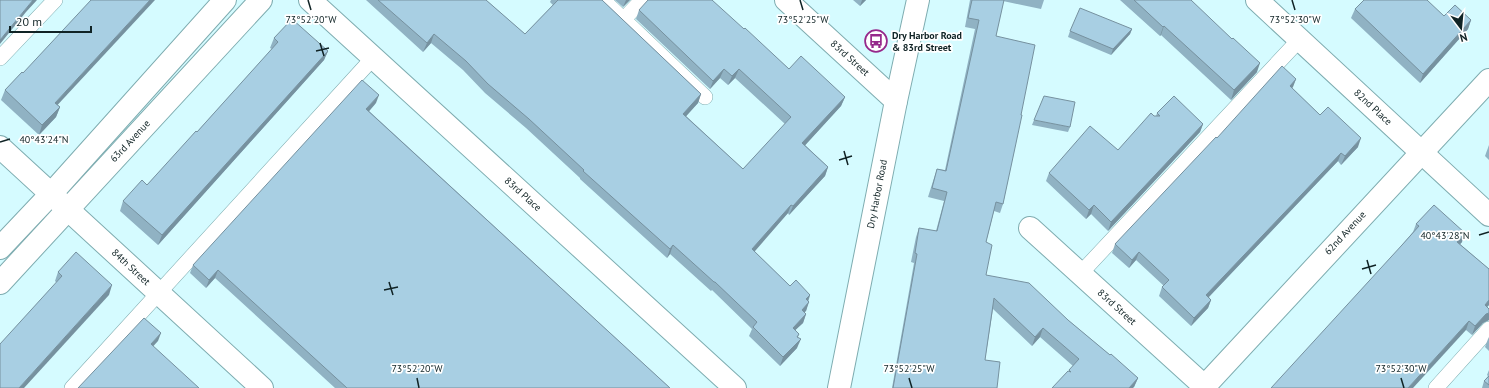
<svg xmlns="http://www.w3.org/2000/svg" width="1489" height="388" font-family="'PT Sans',sans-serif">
<rect width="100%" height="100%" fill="#d5fbff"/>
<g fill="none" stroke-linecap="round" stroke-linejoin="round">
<g stroke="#7eacb0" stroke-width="16">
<g id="service">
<path d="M 603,0 L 705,97"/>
<path d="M 624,19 L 642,0"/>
<path d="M 0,58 L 55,0"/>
<path d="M 1080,274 L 1300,39"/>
<path d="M 72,388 L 373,58"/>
<path d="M 1436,388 L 1489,329"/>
</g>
</g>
<g stroke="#7eacb0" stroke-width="24">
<g id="minor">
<path d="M 310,0 L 735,388"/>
<path d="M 786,0 L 896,101"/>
<path d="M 1257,0 L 1489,215"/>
<path d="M 0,147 L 262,388"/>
<path d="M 1030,228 L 1204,386"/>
<path d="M 0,248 L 51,194 L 225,0"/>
<path d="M 0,283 L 261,0"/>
<path d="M 839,388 L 896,101 L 918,0"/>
<path d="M 1203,388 L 1489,80"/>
</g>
</g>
<use href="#service" stroke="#fff" stroke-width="15"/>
<use href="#minor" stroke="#fff" stroke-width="22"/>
</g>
<g fill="#90b2c3">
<path d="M 366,0 L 486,0 L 525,34 L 553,5 L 550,2 L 551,0 L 602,0 L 701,94 L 698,103 L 686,116 L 743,169 L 785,124 L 735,78 L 728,85 L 720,78 L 710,89 L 636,19 L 639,10 L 744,29 L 789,69 L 845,97 L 841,106 L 805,145 L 828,167 L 825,176 L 789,215 L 788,213 L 754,251 L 790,286 L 810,295 L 806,311 L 804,312 L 806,314 L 803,323 L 795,330 L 799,334 L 798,337 L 797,348 L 780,366 L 749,336 L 752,329 L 712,290 L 711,291 L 670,254 L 667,258 L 580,179 L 580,178 L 526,128 L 485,93 L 463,70 L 431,43 L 423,52 Z"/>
<path d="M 615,0 L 630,0 L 623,7 Z"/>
<path d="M 853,0 L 866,0 L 860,6 Z"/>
<path d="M 970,0 L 1044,0 L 1041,9 L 1003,1 L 996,36 L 1021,115 L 1003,204 L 1000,213 L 994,211 L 986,242 L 986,275 L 1068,320 L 1110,355 L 1138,378 L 1134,387 L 1069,371 L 1073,366 L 1040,337 L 1032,346 L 993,309 L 985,360 L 997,388 L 892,388 L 914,263 L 911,262 L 916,237 L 919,228 L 936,231 L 944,201 L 928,197 L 934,178 L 937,169 L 945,170 L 975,29 L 965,27 Z"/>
<path d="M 1120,0 L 1191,0 L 1257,72 L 1231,100 L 1161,35 L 1160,36 Z"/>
<path d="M 1355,9 L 1444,16 L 1471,20 L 1468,29 L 1420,83 L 1351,18 Z"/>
<path d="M 1132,29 L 1130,34 L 1111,55 L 1068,37 L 1070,31 Z"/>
<path d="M 274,38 L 328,51 L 324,60 L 158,245 L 120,211 L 123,201 L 147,185 L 197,132 L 272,49 L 270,48 Z"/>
<path d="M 23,73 L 60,107 L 56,117 L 39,135 L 1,100 L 5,90 Z"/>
<path d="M 1296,79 L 1292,88 L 1320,115 L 1358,147 L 1341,165 L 1338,161 L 1209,297 L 1211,300 L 1208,308 L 1191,326 L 1159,296 L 1162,287 L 1164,286 L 1136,260 L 1129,268 L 1112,253 L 1115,244 Z"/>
<path d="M 376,103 L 369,111 L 670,388 L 335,388 L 215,278 L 206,288 L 190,273 L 193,265 Z"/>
<path d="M 1157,113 L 1203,124 L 1200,132 L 1108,231 L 1091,214 L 1086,219 L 1046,181 L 1049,173 L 1118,150 L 1154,116 L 1156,116 Z"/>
<path d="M 1034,120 L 1070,127 L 1068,132 L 1032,125 Z"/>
<path d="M 1489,145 L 1489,160 L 1485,156 Z"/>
<path d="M 1416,224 L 1462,242 L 1460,244 L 1489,269 L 1489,305 L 1487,307 L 1489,320 L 1483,323 L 1472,335 L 1466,330 L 1402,245 L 1413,232 Z"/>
<path d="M 58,272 L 109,295 L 56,282 L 55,281 Z"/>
<path d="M 1489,337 L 1489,351 L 1485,347 L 1488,339 Z"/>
<path d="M 1489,370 L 1489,388 L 1482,388 L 1484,381 L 1488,376 L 1487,375 Z"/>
</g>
<g fill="#76919f">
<path d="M 33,0 L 37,0 L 26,12 L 0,44 L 0,40 Z"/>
<path d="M 150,0 L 155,0 L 51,112 L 55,103 Z"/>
<path d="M 626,0 L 630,0 L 623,7 Z"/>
<path d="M 862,0 L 866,0 L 860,6 Z"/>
<path d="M 1471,20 L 1468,29 L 1420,83 L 1423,74 Z"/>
<path d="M 1164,26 L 1161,35 L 1160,36 L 1163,27 Z"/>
<path d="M 1132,29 L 1130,34 L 1111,55 L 1113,49 Z"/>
<path d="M 434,34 L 431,43 L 423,52 L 427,43 Z"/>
<path d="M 328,51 L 324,60 L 158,245 L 162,235 Z"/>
<path d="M 1260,63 L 1257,72 L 1231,100 L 1234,90 Z"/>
<path d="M 724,69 L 720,78 L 710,89 L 713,81 Z"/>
<path d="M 739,69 L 735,78 L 728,85 L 732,76 Z"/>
<path d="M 1296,79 L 1293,87 L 1287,94 L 1290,86 Z"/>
<path d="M 701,94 L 698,103 L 680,123 L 683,114 Z"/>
<path d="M 379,95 L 376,103 L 364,117 L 366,109 Z"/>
<path d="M 845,97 L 841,106 L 799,152 L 802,143 Z"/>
<path d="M 60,107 L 56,117 L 39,135 L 42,125 Z"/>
<path d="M 1203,124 L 1200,132 L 1108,231 L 1111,222 Z"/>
<path d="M 1361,138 L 1358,147 L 1341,165 L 1345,156 Z"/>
<path d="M 1341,153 L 1338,161 L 1203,303 L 1206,295 Z"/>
<path d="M 828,167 L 825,176 L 789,215 L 793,206 Z"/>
<path d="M 791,205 L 788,213 L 749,258 L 752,249 Z"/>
<path d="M 1094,205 L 1091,214 L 1086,219 L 1089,210 Z"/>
<path d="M 1465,233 L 1462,242 L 1454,251 L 1457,242 Z"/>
<path d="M 673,245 L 670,254 L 667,258 L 670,249 Z"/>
<path d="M 1139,252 L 1136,260 L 1129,268 L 1132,260 Z"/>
<path d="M 218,270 L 215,278 L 206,288 L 209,280 Z"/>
<path d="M 112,285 L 109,295 L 24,388 L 19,388 Z"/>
<path d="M 810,295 L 807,303 L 806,299 Z"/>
<path d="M 1211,300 L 1208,308 L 1191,326 L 1194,318 Z"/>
<path d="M 1489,300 L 1489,305 L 1481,313 L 1485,305 Z"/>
<path d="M 809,302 L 806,311 L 798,318 L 802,310 Z"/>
<path d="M 1489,313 L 1489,320 L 1483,323 L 1472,335 L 1475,326 L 1486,314 Z"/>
<path d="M 806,314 L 803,323 L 789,336 L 793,328 Z"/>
<path d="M 1469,321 L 1466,330 L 1413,388 L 1408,388 Z"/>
<path d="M 1043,328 L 1040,337 L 1032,346 L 1035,337 Z"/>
<path d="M 161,333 L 158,341 L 148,352 L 151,344 Z"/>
<path d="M 801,339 L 797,348 L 780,366 L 783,357 Z"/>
<path d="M 1138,378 L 1134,387 L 1133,388 L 1129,388 Z"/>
</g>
<g fill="#a8cfe3" stroke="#76919f">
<path d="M 0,0 L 33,0 L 0,40 Z"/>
<path d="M 91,0 L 150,0 L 55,103 L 60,107 L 42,125 L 5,90 L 22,72 L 23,73 Z"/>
<path d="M 378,0 L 486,0 L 525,34 L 558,0 L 602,0 L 701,94 L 683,114 L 743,169 L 791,117 L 739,69 L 732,76 L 724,69 L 713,81 L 639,10 L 648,0 L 712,0 L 744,29 L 745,28 L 789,69 L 801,56 L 845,97 L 802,143 L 828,167 L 793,206 L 791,205 L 752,249 L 790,286 L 796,280 L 810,295 L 806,299 L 809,302 L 802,310 L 806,314 L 793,328 L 799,334 L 797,337 L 801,339 L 783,357 L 753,327 L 757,322 L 715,282 L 714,282 L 673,245 L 670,249 L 583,171 L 584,170 L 529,119 L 488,84 L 466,61 L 434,34 L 427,43 Z"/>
<path d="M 972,0 L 1004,0 L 996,36 L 1035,45 L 1021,115 L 1022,115 L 1003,204 L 996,202 L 986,242 L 992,245 L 986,275 L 1029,283 L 1068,320 L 1110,355 L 1111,354 L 1138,378 L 1129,388 L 1052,388 L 1068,371 L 1071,372 L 1069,370 L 1079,359 L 1043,328 L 1035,337 L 994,298 L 985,360 L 1000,362 L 997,388 L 893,388 L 917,254 L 915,253 L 919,228 L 937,231 L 947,192 L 932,188 L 937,169 L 946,171 L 979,20 L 968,18 Z"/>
<path d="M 1134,0 L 1191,0 L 1232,39 L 1233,38 L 1260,63 L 1234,90 L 1164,26 L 1163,27 Z"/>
<path d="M 1364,0 L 1427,0 L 1444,16 L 1455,5 L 1471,20 L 1423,74 L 1355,9 Z"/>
<path d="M 1080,8 L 1132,29 L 1113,49 L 1070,31 Z"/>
<path d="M 292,19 L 328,51 L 162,235 L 123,201 L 142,180 L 147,185 L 196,131 L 197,132 L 278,42 L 274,38 Z"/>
<path d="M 1282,66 L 1296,79 L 1290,86 L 1320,115 L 1328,107 L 1361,138 L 1345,156 L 1341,153 L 1206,295 L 1211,300 L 1194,318 L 1162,287 L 1169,280 L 1139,252 L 1132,260 L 1115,244 L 1216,137 L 1217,138 Z"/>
<path d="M 362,80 L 379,95 L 366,109 L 670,388 L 347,388 L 218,270 L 209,280 L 193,265 Z"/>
<path d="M 1044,96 L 1075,102 L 1070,127 L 1034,120 Z"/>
<path d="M 1174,96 L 1203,124 L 1111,222 L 1094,205 L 1089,210 L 1049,173 L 1090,126 L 1118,150 L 1151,113 L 1154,116 L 1160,116 L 1157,113 Z"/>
<path d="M 1434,205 L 1465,233 L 1457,242 L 1489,269 L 1489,300 L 1485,305 L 1489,309 L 1489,313 L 1486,314 L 1475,326 L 1469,321 L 1408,388 L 1271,388 L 1402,245 L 1419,226 L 1416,224 Z"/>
<path d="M 76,252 L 112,285 L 19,388 L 0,388 L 0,344 L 62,276 L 58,272 Z"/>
<path d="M 144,318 L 161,333 L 151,344 L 199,388 L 78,388 Z"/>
<path d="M 1489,376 L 1489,385 L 1484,381 Z"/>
</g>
<path fill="none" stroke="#102325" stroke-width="1.5" d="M 308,0 L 311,10M 800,0 L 803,10M 1292,0 L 1295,10M 320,43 L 324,56M 316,51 L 329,48M 0,142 L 10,139M 844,151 L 848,165M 839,160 L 852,156M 1479,235 L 1489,232M 1367,260 L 1371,274M 1362,269 L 1376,265M 389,282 L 393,295M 384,290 L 398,287M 417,378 L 419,388M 909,378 L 912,388M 1401,378 L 1404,388"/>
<defs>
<g id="bus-ring" transform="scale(1.15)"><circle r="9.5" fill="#fff" stroke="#96298b" stroke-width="1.5"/><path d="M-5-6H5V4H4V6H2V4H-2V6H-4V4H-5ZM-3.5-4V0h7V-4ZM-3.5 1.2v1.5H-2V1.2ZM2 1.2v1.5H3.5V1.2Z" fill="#96298b"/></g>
</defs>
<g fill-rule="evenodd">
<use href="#bus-ring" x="876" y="41"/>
</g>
<g text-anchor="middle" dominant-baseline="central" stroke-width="3.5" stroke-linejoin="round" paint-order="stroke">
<g font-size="10" font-weight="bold" fill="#102325" stroke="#fff" text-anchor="start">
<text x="892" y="35">Dry Harbor Road<tspan x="892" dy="12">&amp; 83rd Street</tspan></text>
</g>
<g font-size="10" fill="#102325" stroke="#fff">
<text transform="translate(850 58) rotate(42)">83rd Street</text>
<text transform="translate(1373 107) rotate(43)">82nd Place</text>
<text transform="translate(130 141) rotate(-47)">63rd Avenue</text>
<text transform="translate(523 194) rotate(42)">83rd Place</text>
<text transform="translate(877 194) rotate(-79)">Dry Harbor Road</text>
<text transform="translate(1345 233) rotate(-47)">62nd Avenue</text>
<text transform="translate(131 267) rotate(43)">84th Street</text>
<text transform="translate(1117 307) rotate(42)">83rd Street</text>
</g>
</g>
<g font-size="10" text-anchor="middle" fill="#102325" stroke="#fff" stroke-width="3.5" stroke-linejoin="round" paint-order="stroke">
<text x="311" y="23">73°52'20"W</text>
<text x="803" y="23">73°52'25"W</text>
<text x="1295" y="23">73°52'30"W</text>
<text x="44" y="143">40°43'24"N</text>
<text x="1445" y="239">40°43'28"N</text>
<text x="417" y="372">73°52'20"W</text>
<text x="909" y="372">73°52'25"W</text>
<text x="1401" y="372">73°52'30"W</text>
</g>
<g transform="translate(1461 28) rotate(164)" stroke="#ffffff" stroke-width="3" paint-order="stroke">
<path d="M0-3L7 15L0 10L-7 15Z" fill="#102325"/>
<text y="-6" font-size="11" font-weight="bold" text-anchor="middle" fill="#102325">N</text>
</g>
<path d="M10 26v6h81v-6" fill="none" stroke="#102325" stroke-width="2"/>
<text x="16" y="26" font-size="12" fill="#102325" stroke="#ffffff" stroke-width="3" paint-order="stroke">20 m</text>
</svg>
